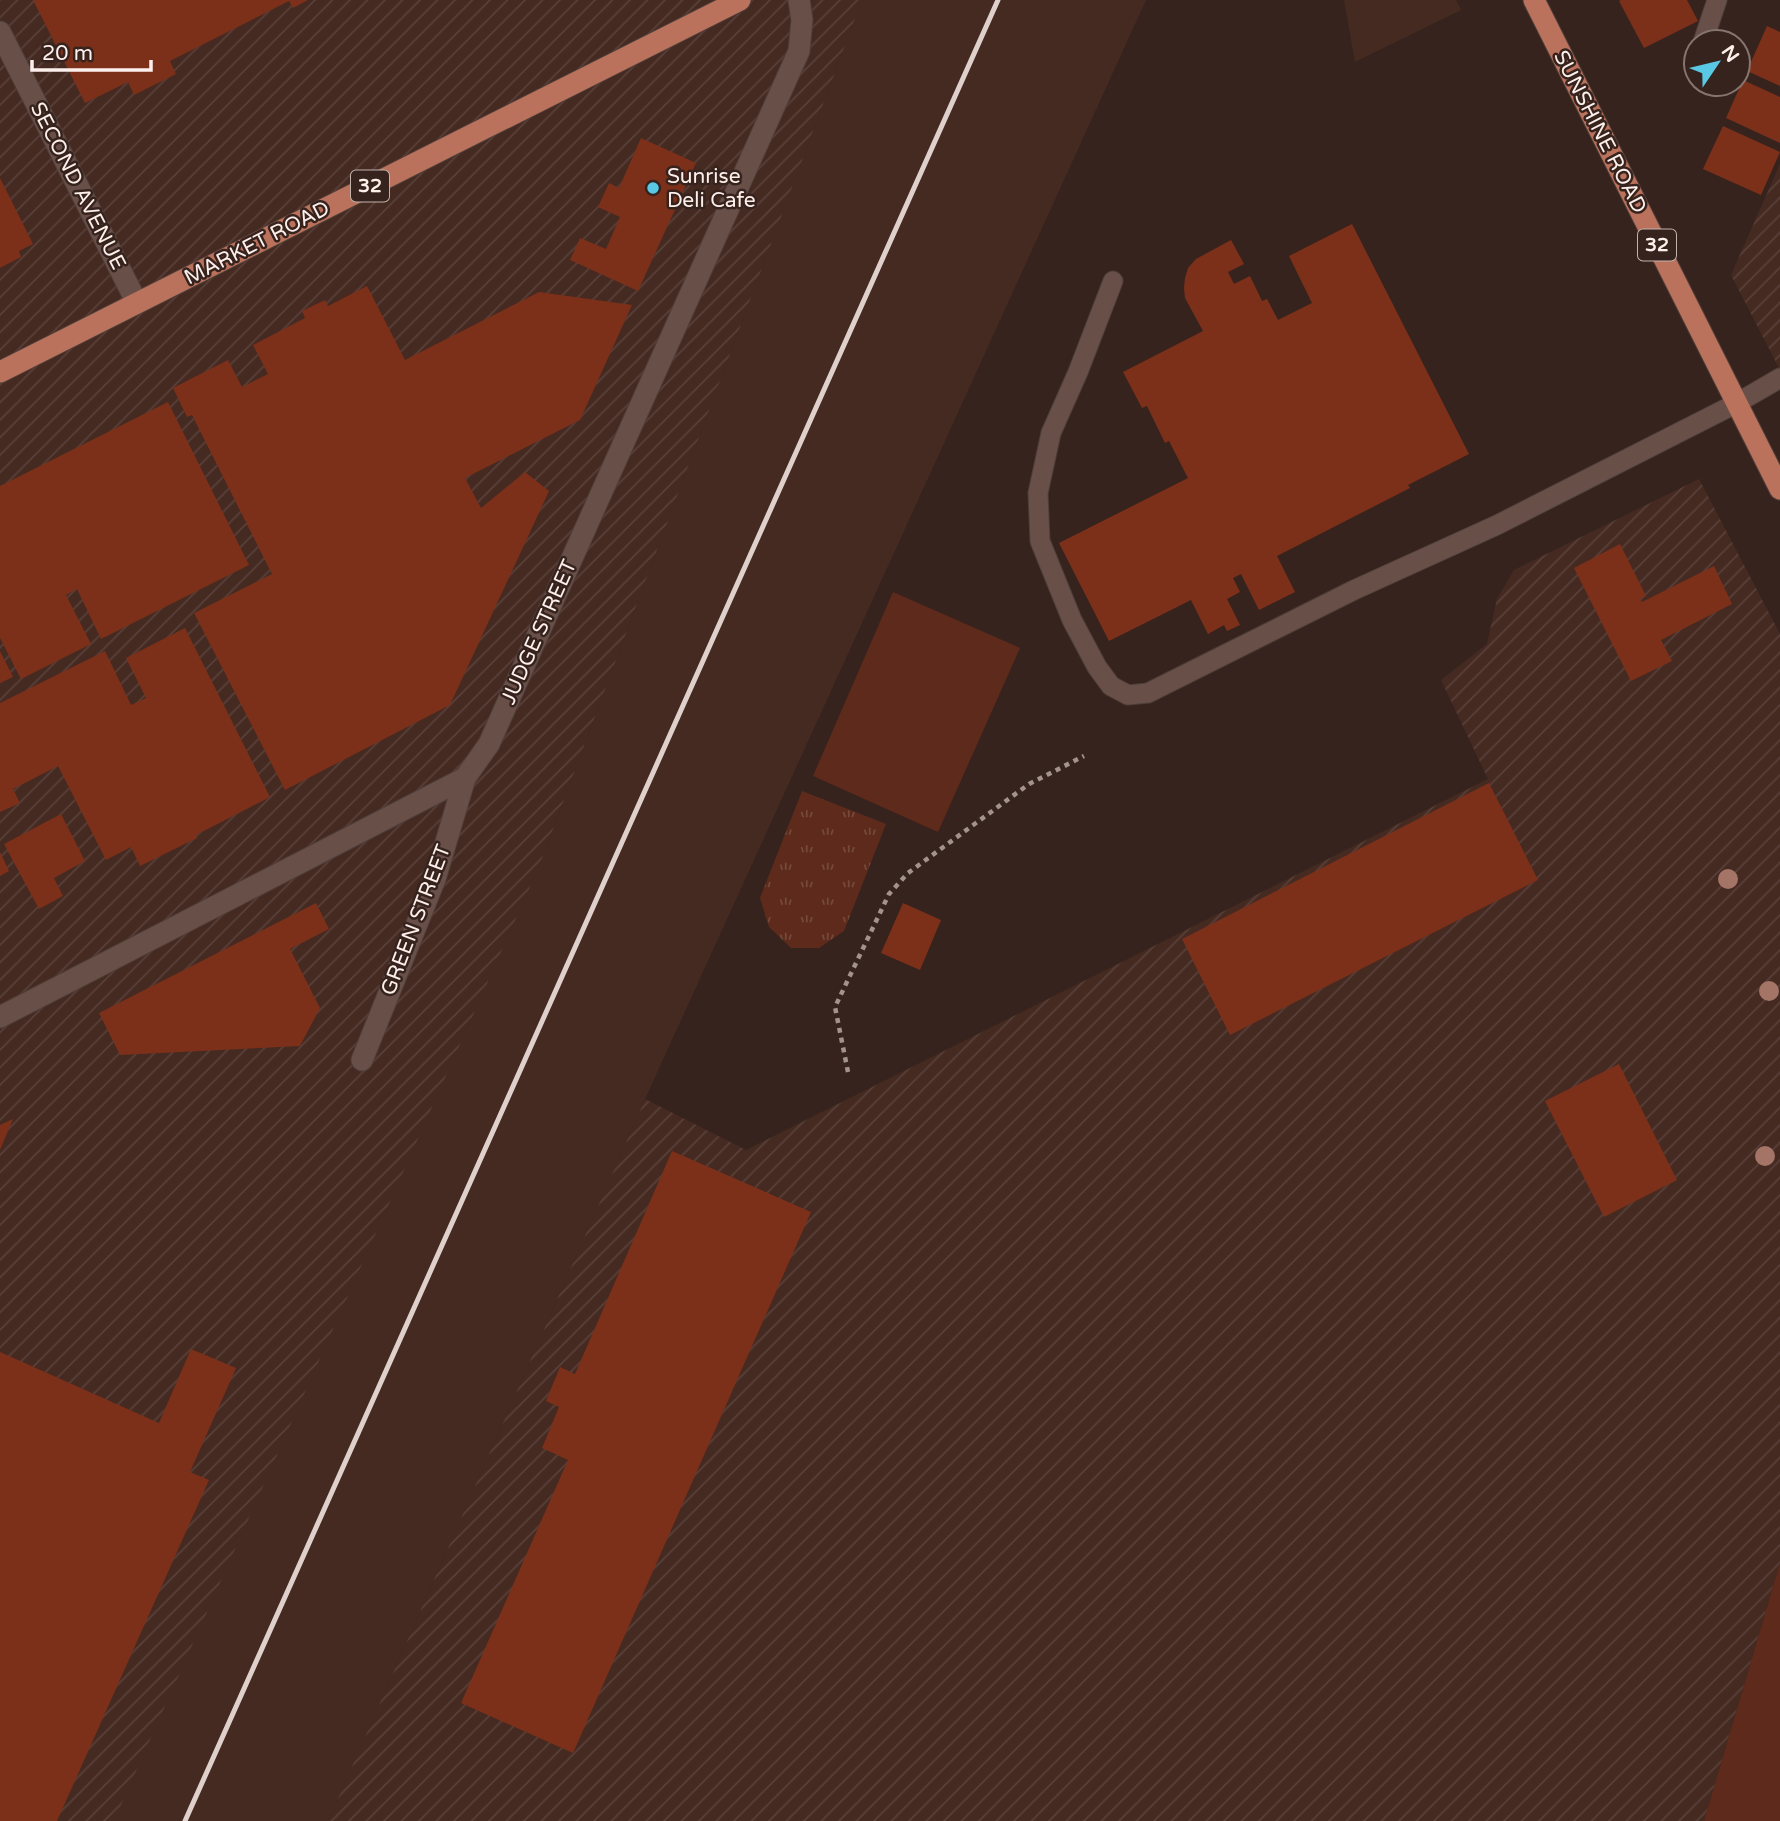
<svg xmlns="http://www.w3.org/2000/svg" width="1780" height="1821" font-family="'Varela Round',sans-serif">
<defs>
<pattern id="industrial-furrows" width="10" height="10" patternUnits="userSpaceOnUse" patternTransform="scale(1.75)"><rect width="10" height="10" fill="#452a22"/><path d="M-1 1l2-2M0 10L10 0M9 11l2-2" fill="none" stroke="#583f38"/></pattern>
<pattern id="park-tufts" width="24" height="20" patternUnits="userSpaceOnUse" patternTransform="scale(1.75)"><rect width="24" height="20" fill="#5d2a1b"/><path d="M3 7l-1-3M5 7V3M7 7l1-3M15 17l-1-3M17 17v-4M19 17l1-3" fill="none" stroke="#75493c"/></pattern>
</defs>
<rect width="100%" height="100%" fill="#37231d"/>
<g fill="#452a22">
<path d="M 862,0 L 1146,0 L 645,1099 L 328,1821 L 109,1821 L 539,867 Z"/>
<path d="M 1344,0 L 1456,0 L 1461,10 L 1355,62 Z"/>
</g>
<g fill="url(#industrial-furrows)">
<path d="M 0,0 L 862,0 L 539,867 L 114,1821 L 0,1821 Z"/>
<path d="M 1780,164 L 1780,370 L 1731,275 Z"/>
<path d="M 1699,479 L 1780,634 L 1780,1563 L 1704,1821 L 328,1821 L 645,1099 L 746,1150 L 1488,779 L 1441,680 L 1487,644 L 1497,599 L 1514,570 Z"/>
</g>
<g fill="#5d2a1b">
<path d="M 893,592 L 1020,648 L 938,832 L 813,776 Z"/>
<path d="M 1780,1563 L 1780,1821 L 1704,1821 Z"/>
</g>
<path fill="url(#park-tufts)" d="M 802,791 L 886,824 L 844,931 L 819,948 L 791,948 L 769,927 L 760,898 Z"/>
<g fill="#7d3019">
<path d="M 33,0 L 308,0 L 293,8 L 289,1 L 170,61 L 176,74 L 134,95 L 128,82 L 85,103 Z"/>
<path d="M 1621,0 L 1687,0 L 1698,21 L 1644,48 L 1619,1 Z"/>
<path d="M 1767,26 L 1780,32 L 1780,86 L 1747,71 Z"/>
<path d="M 1743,80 L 1780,97 L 1780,143 L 1726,118 Z"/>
<path d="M 1723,126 L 1780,152 L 1761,195 L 1703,169 Z"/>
<path d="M 641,138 L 696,163 L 638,291 L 570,260 L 580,238 L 606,249 L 620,217 L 598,207 L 609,183 L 619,188 Z"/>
<path d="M 0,178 L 33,244 L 19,251 L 21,257 L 0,268 Z"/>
<path d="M 1352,224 L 1469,454 L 1408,485 L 1410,488 L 1277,556 L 1295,592 L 1259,610 L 1241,574 L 1233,578 L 1240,592 L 1227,599 L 1240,625 L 1227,631 L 1224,625 L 1208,634 L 1191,600 L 1109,641 L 1059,543 L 1188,478 L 1169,441 L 1165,443 L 1147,406 L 1142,408 L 1123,372 L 1203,331 L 1185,298 L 1184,288 L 1185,278 L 1188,268 L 1196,259 L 1231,240 L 1244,264 L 1228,272 L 1234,284 L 1250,276 L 1262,301 L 1267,299 L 1278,320 L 1312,303 L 1289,256 Z"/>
<path d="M 367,286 L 405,360 L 539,292 L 632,305 L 580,420 L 465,478 L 481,508 L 525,472 L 549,491 L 450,705 L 285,790 L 194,613 L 272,574 L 192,415 L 187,417 L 173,388 L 228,360 L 242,387 L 268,374 L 253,345 L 305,318 L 302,311 L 325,300 L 328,306 Z"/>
<path d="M 168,402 L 249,565 L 101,639 L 77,589 L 66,595 L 91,644 L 21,679 L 0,638 L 0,486 Z"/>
<path d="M 1620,544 L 1646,596 L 1640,599 L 1642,602 L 1714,566 L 1732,604 L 1661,640 L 1672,661 L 1631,681 L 1574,568 Z"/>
<path d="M 185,628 L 270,797 L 196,835 L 197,838 L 140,866 L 131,847 L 106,860 L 58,766 L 13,789 L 20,803 L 0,812 L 0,703 L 105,651 L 131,705 L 146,698 L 126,658 Z"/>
<path d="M 0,651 L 13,677 L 0,683 Z"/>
<path d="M 1489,783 L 1538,880 L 1230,1035 L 1182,939 Z"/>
<path d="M 61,814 L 85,861 L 54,878 L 63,896 L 39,909 L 4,844 Z"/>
<path d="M 0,852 L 9,871 L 0,876 Z"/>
<path d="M 316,903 L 329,929 L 290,949 L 320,1008 L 300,1046 L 120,1055 L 99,1013 Z"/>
<path d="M 903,903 L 941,920 L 920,970 L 881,953 Z"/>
<path d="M 1619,1064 L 1677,1180 L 1604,1217 L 1545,1101 Z"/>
<path d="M 13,1119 L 0,1150 L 0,1125 Z"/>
<path d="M 672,1151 L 811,1212 L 573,1753 L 461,1703 L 568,1460 L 542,1448 L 559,1407 L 546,1401 L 560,1367 L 575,1374 Z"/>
<path d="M 191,1349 L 236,1368 L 190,1472 L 209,1480 L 57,1821 L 0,1821 L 0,1352 L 159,1423 Z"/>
</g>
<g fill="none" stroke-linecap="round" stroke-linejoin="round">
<g stroke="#4f3e39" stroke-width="21">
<g id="service">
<path d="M 1703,42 L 1717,0"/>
<path d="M 1113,281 L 1078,372 L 1051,433 L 1038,493 L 1040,541 L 1072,620 L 1097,667 L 1111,686 L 1128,695 L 1148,693 L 1354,590 L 1497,525 L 1737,403 L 1780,378"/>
</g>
</g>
<g stroke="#4f3e39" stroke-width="23">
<g id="minor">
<path d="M 0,32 L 137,303"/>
<path d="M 0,1017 L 465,778 L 489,744 L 799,51 L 802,20 L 799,0"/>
<path d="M 362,1060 L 435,879 L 465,778"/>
</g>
</g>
<g stroke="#4f3e39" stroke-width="23">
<g id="primary">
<path d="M 1534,0 L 1780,489"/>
<path d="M 0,372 L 740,0"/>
</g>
</g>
<path stroke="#a3938e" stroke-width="4.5" stroke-dasharray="5 5" stroke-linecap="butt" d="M 848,1072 L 835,1007 L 889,894 L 908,873 L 1029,784 L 1084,756"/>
<use href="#service" stroke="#685049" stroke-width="19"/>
<use href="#minor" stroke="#685049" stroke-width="21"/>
<use href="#primary" stroke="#ba725c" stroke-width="21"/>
<path stroke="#dfd0cc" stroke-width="5" d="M 185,1821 L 998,0"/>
</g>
<g fill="#a47467">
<circle cx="1728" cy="879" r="10"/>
<circle cx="1769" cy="991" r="10"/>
<circle cx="1765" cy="1156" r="10"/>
</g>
<circle fill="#59c8e5" stroke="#37231d" stroke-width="2.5" cx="653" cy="188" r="7"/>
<g text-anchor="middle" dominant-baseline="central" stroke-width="5" stroke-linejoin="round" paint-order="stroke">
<g fill="#37231d" stroke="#c2b2ad" stroke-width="2">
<rect x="351" y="170.5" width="38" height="31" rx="5"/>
<rect x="1638" y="229.5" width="38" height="31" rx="5"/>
</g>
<g font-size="19" font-weight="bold" fill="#fdefeb">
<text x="370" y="186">32</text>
<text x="1657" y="245">32</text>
</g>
<g font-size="21" fill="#fdefeb" stroke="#37231d">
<text transform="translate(1600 132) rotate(63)">SUNSHINE ROAD</text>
<text transform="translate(78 186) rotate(63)">SECOND AVENUE</text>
<text transform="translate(257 243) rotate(-27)">MARKET ROAD</text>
<text transform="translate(539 632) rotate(-66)">JUDGE STREET</text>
<text transform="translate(416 920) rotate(-69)">GREEN STREET</text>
</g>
<g font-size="21" fill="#fdefeb" stroke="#37231d" text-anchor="start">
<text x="667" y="176">Sunrise<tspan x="667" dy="24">Deli Cafe</tspan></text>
</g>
</g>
<g transform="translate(1717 63) rotate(55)"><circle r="33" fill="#37231d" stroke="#86756f" stroke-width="2"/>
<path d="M0-5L12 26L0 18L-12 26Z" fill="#59c8e5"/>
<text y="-10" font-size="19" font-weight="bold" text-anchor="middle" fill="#fdefeb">N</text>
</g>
<path d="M32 60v10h119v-10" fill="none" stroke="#fdefeb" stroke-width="3.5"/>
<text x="42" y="60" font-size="21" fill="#fdefeb" stroke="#37231d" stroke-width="5" paint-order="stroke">20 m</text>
</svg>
